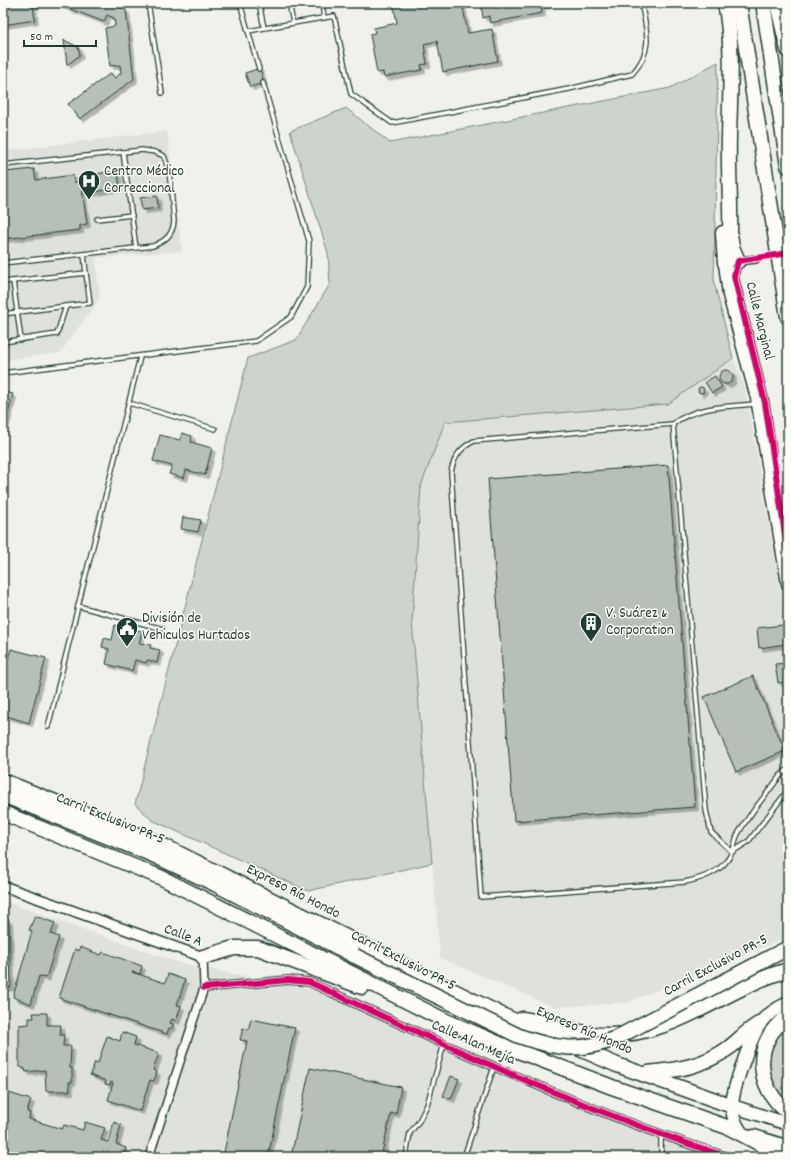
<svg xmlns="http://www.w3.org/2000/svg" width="791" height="1160" font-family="Dekko,sans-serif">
<defs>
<filter id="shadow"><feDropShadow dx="3.5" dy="3.5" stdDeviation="0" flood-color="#0004"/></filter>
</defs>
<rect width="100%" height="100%" fill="#f0f1eb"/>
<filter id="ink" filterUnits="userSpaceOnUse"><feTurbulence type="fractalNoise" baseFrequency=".025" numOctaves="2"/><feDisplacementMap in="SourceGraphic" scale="8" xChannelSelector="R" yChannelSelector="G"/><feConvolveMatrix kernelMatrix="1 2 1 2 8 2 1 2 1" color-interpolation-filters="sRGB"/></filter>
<g filter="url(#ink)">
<g fill="#dfe2dc">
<path d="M 167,131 L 182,251 L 96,258 L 100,298 L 60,353 L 3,360 L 3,151 Z"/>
<path d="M 733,358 L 745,388 L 788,631 L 788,937 L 626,1003 L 554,1007 L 440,958 L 412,622 L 421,486 L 445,422 L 668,404 Z"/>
<path d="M 3,901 L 180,963 L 314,990 L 527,1088 L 725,1157 L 3,1157 Z"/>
</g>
<g fill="#cdd3cd" stroke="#768880">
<path d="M 718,62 L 714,282 L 733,358 L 668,404 L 445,422 L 421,486 L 412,622 L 432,863 L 308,891 L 152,820 L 135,804 L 248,358 L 296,340 L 330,284 L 328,253 L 290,131 L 346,108 L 390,143 L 670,88 Z"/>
<path d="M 788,1025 L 788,1103 C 766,1079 759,1046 788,1025 Z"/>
</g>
<g fill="#b6bfb8" stroke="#1f3d34" filter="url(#shadow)">
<path d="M 3,3 L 36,3 L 36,6 L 33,6 L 35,20 L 3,25 Z"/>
<path d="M 55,3 L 110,3 L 126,10 L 134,79 L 80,119 L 68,104 L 111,73 L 115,78 L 121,73 L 120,65 L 110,66 L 105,28 L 115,26 L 114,18 L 107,15 L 104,22 Z"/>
<path d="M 393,3 L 462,3 L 468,33 L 492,29 L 498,61 L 443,72 L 437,41 L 424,44 L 427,64 L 421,65 L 422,70 L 384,77 L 383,72 L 377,73 L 370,34 L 375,33 L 374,28 L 397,23 Z"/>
<path d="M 481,3 L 547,3 L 547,5 L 541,6 L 542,13 L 490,23 L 489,16 L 483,18 Z"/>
<path d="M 64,40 L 78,47 L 80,55 L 67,65 Z"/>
<path d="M 260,68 L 264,83 L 250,87 L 245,73 Z"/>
<path d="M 34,169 L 36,180 L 73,175 L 74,182 L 81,182 L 87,224 L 80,225 L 80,230 L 3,239 L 3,190 L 7,190 L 5,172 Z"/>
<path d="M 117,170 L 120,187 L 85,194 L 82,177 Z"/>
<path d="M 157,196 L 158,208 L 142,210 L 140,198 Z"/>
<circle cx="726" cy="377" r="7"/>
<path d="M 715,376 L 722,387 L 712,393 L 705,382 Z"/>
<circle cx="701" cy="390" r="3"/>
<path d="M 3,392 L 13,394 L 3,433 Z"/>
<path d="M 182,433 L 192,436 L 191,442 L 212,448 L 205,475 L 186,470 L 184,478 L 169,474 L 172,466 L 153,461 L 160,435 L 180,440 Z"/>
<path d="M 668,465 L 695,807 L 514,821 L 488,479 Z"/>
<path d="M 183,517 L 201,520 L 198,532 L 181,529 Z"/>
<path d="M 115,625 L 142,631 L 139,643 L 151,645 L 150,648 L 160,650 L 157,663 L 147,660 L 146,663 L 135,660 L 132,671 L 106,664 L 109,649 L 102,647 L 104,638 L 112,640 Z"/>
<path d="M 783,625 L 786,644 L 759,648 L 757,628 Z"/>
<path d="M 11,649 L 46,658 L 29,723 L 3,715 L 3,674 Z"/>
<path d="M 787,663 L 788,682 L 778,683 L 775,664 Z"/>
<path d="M 753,676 L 785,751 L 736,772 L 704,697 Z"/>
<path d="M 35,916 L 55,923 L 51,934 L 59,937 L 46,978 L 39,976 L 31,1004 L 13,997 L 32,931 L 29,930 Z"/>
<path d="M 3,920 L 9,920 L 11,987 L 3,988 Z"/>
<path d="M 80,947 L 101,955 L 103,952 L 142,966 L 140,974 L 132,972 L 165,983 L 168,974 L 185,980 L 177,1005 L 181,1006 L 176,1021 L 172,1019 L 170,1023 L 173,1024 L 172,1028 L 169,1028 L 167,1034 L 59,998 L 75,949 L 79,951 Z"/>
<path d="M 33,1013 L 47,1013 L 47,1025 L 61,1025 L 60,1035 L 64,1035 L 63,1046 L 71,1046 L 70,1068 L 72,1068 L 72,1082 L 69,1082 L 70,1091 L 46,1091 L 45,1070 L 26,1072 L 25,1069 L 19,1066 L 19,1025 L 29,1024 L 29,1018 L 34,1018 Z"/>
<path d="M 251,1019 L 295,1028 L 268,1157 L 223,1157 L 247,1041 L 240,1040 L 243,1028 L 248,1030 Z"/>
<path d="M 122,1032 L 136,1037 L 134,1045 L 159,1053 L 153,1070 L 157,1072 L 154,1081 L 150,1080 L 140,1111 L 108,1100 L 113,1083 L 111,1082 L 110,1085 L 105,1084 L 106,1081 L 90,1075 L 95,1062 L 98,1063 L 107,1036 L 120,1041 Z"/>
<path d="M 310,1068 L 401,1087 L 396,1114 L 391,1113 L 381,1157 L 291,1157 Z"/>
<path d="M 451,1076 L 459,1079 L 451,1099 L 443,1096 Z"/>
<path d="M 3,1091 L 31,1100 L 27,1112 L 30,1113 L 29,1119 L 62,1129 L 64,1125 L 83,1130 L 85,1122 L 105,1128 L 101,1140 L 108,1142 L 114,1122 L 121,1125 L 116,1144 L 126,1148 L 123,1157 L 3,1157 Z"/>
</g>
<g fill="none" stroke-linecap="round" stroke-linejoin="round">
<path stroke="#c6cdc6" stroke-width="7" stroke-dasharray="7 3.5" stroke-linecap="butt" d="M 756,259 L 788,253"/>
<g stroke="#1f3d34" stroke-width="6">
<g id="service">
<path d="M 148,3 L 162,93"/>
<path d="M 240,3 L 259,69"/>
<path d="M 259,3 L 264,28"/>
<path d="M 289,3 L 293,23"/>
<path d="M 322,3 L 324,18"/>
<path d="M 248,31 L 334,16 L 351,94 L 392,123 L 569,89 L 632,74 C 654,50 647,31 641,3"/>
<path d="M 123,152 L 136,248"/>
<path d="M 3,165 L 142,150 L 155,152 L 164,156 L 169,170 L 174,221 C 173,235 165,241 153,246 L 3,263"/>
<path d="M 97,219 L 132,215"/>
<path d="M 84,254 L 86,273"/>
<path d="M 13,281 L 21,340"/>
<path d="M 3,282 L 86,273 L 90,303 L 3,314"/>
<path d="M 3,342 L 57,334 L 66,306"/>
<path d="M 3,373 L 256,341 L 291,317 L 307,287 L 309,241 L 263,83"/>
<path d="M 129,403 L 215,429"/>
<path d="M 673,424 L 474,441 C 460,448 454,457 451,472 L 481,897 L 685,882 C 704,878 724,871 732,852 C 735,846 735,839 738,834 C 749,814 766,795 780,776 L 788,769"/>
<path d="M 78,606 L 163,629"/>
<path d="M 48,727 L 140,357"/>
<path d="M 732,852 L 711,832 L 706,810 L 673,424 C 695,406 730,406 756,404"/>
<path d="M 732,852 L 748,842 L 788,790"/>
<path d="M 406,1157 L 410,1133 L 419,1121 L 427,1105 L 444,1044"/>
<path d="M 464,1157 L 494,1067"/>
<path d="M 661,1157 L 661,1134"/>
</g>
</g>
<g stroke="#1f3d34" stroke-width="10">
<g id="minor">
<path d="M 756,259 L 738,261 L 734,276 L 765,403 L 772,451"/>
<path d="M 204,988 L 288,980 L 309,982 C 447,1046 584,1111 728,1157"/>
<path d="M 149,1157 L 204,988 L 203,957"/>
</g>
</g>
<g stroke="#1f3d34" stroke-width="12">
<path id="tertiary" d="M 3,886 L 203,957"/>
</g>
<g stroke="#1f3d34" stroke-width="15">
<g id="trunk">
<path d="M 725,263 L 729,295 L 757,398 L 788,584"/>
<path d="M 732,1106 L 788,1124"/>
<path d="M 741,1132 C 736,1124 732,1117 732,1107 C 732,1089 750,1041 759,1025 C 764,1016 779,1007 788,1003"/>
<path d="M 754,1136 L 788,1147"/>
</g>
</g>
<g stroke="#1f3d34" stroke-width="17">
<g id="motorway">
<path d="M 725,3 C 734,47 730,92 729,137 C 728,169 731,202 730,234 L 732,247 L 738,261"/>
<path d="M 739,3 L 788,317"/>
<path d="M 763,3 L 788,166"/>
<path d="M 777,3 L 788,50"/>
<path d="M 723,233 L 725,263"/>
<path d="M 3,781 L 162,845 L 506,1017 L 617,1065 L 732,1106"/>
<path d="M 3,795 L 151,854 L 215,884 L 355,956"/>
<path d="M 3,813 L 162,878 L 446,1021 L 495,1042 L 612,1087 L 730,1128 L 785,1157"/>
<path d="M 203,957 L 234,948 L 258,948 L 362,987"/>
<path d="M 788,1017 C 752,1040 755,1088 788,1112"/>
<path d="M 522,1019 C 550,1022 577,1035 606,1035 C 678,1036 723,988 788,970"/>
<path d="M 648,1073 C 678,1070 705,1066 730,1047 C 740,1039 748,1030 759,1024"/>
</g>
</g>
<use href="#service" stroke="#fdfcf7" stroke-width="3.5"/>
<use href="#minor" stroke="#fdfcf7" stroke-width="7"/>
<use href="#tertiary" stroke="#fdfcf7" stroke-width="9"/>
<use href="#trunk" stroke="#fdfcf7" stroke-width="12"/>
<use href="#motorway" stroke="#fdfcf7" stroke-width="14"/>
<g stroke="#1f3d34" stroke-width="17" stroke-linecap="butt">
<path id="motorway-bridge" d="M 355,956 L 519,1036 C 553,1048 579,1053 614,1039 L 788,948"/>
</g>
<use href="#motorway-bridge" stroke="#fdfcf7" stroke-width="14"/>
<g stroke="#fdfcf7" stroke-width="8">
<g id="cycleway">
<path d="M 788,253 L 738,261 L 734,276 L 765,403 L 788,554"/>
<path d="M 204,988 L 288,980 L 309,982 C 447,1046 584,1111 728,1157"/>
</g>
</g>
<use href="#cycleway" stroke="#d6006c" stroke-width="6"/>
</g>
</g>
<defs>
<g id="hospital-pin" transform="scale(1.15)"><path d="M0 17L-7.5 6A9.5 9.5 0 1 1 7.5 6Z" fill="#1f3d34" stroke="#fdfcf7"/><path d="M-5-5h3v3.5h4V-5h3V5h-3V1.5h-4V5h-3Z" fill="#fff"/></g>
<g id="building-pin" transform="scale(1.15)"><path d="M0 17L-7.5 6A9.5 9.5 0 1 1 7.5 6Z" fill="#1f3d34" stroke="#fdfcf7"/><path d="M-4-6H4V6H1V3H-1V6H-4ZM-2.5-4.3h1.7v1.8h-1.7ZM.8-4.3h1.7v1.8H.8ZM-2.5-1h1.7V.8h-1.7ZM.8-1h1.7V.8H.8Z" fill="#fff"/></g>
<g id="civic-pin" transform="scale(1.15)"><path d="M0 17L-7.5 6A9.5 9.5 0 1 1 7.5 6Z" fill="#1f3d34" stroke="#fdfcf7"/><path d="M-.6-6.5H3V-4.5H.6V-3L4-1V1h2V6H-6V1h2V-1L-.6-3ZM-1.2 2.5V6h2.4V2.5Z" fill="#fff"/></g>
</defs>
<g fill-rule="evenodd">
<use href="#hospital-pin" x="89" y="181"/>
<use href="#building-pin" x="591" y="623"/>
<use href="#civic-pin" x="127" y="628"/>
</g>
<g text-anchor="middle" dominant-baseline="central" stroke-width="3" stroke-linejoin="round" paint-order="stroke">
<g font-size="15" fill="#1f3d34" stroke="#fdfcf7" text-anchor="start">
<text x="104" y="172">Centro Médico<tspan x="104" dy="17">Correccional</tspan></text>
<text x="606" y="614">V. Suárez &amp;<tspan x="606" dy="17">Corporation</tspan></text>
<text x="142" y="619">División de<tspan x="142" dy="17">Vehiculos Hurtados</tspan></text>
</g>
<g font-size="15" fill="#1f3d34" stroke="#fdfcf7">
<text transform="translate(759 321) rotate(76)">Calle Marginal</text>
<text transform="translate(110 819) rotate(22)">Carril Exclusivo PR-5</text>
<text transform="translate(293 892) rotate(27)">Expreso Río Hondo</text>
<text transform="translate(183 936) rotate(21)">Calle A</text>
<text transform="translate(403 961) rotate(27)">Carril Exclusivo PR-5</text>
<text transform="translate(716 966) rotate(-28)">Carril Exclusivo PR-5</text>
<text transform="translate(584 1031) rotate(23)">Expreso Río Hondo</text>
<text transform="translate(473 1043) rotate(24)">Calle Alan Mejía</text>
</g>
</g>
<rect width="791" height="1160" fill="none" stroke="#fdfcf7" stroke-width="16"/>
<rect x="8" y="8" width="775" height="1144" fill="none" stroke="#1f3d34" stroke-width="1.5" filter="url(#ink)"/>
<path d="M24 40v6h72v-6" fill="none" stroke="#1f3d34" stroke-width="2"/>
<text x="30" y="40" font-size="12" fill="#1f3d34" stroke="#fdfcf7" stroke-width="3" paint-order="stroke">50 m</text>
</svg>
